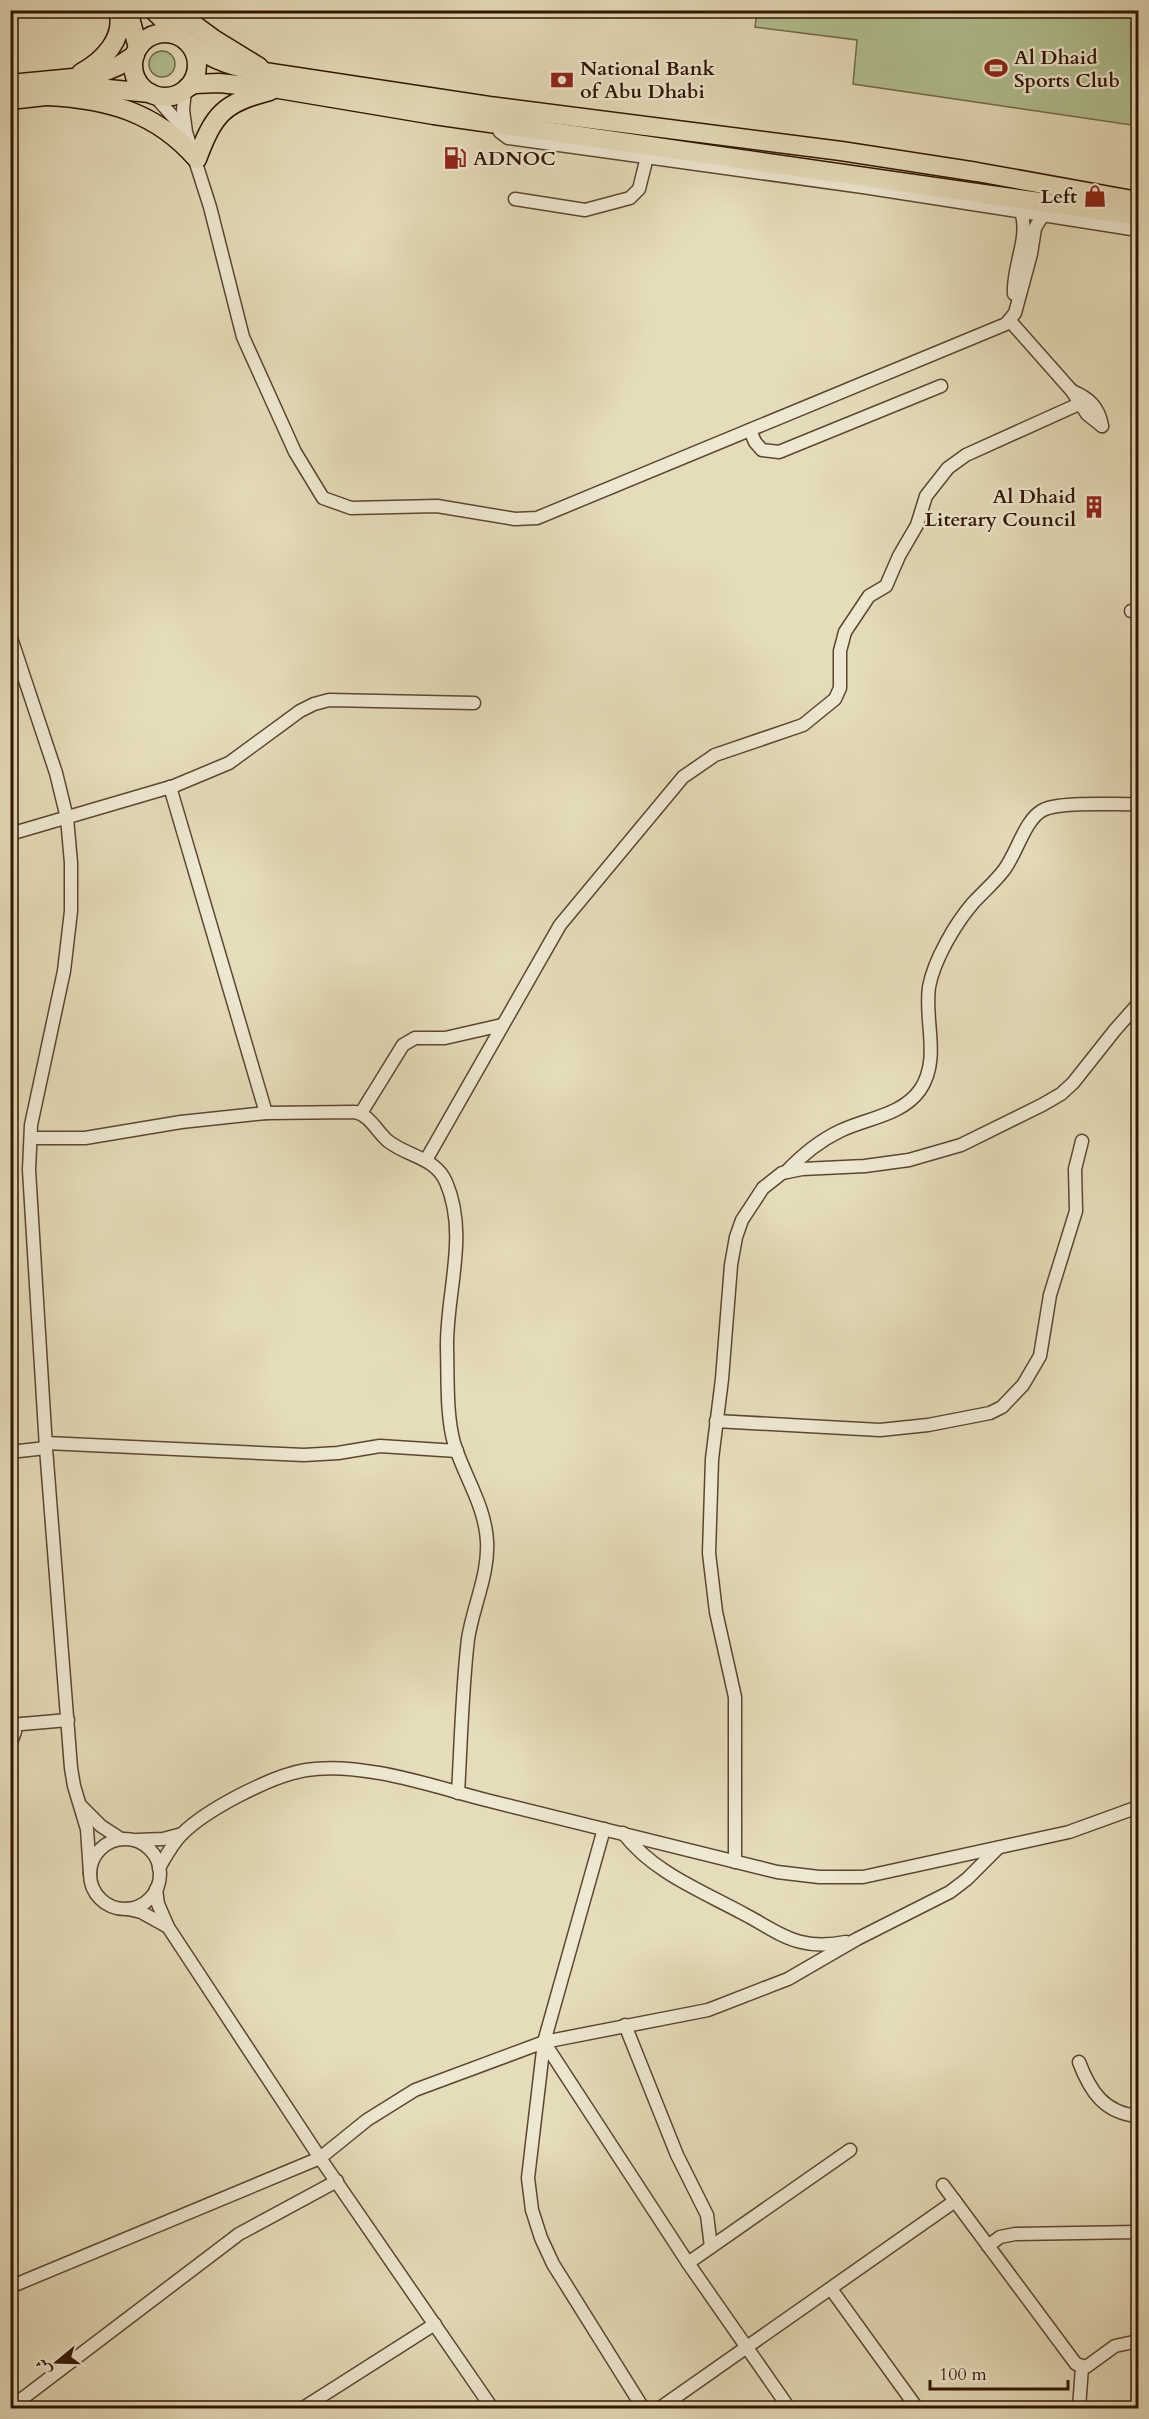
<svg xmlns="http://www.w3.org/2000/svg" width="1149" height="2419" font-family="Cardo,Amiri,serif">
<rect width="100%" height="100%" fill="#e5dcb9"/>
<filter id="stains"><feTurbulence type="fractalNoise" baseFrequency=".00333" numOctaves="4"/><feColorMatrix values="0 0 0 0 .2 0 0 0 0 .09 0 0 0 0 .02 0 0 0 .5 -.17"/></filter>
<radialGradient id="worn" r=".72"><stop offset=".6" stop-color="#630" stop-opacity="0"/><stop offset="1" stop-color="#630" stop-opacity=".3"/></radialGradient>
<g fill="#b2c191" stroke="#716a49" stroke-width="1.5">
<path d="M 757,11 L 1138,11 L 1138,126 L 853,84 L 857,40 L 755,27 Z"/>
<circle cx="162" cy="64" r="13"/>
</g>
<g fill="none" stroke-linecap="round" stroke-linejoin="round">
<g stroke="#5d462f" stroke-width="15">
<g id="minor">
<path d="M 185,90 L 183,110 L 186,132 L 210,207 L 243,337 L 295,452 L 323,498 L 351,508 L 437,506 L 515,519 L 537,518 L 1006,324 L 1015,313 L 1031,254 L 1035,228 L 1043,215"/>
<path d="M 153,94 L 183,128"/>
<path d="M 495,123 L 500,132 L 508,138 L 863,187 L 1138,230"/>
<path d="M 515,199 L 585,210 L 630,198 L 639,189 L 647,157"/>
<path d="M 1014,294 C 1012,267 1030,238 1021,211"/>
<path d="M 1010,321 L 1072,391 L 1087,414 L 1102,426"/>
<path d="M 1072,391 C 1089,398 1099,407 1102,426"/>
<path d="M 750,430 L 755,442 L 762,450 L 779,452 L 941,386"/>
<path d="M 1131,611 L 1138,611"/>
<path d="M 10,635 L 56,773 L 67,818 L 71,863 L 71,911 L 64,971 L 31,1125 L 29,1170 L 46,1448 L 71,1768 L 74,1786 L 87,1829 L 90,1874"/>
<path d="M 170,787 L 266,1113"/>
<path d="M 10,834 L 174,786 L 229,763 L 300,711 L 314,704 L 329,700 L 474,703"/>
<path d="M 361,1113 L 403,1045 L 415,1038 L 445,1038 L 502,1025"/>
<path d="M 31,1138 L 85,1138 L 181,1122 L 266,1113 L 355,1112 C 370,1115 377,1132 388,1141 C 408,1157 435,1157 446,1182 C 469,1235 446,1293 447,1348 C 448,1378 446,1414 454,1443 C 464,1476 485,1505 487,1541 C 489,1575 473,1606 468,1639 C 462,1690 461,1742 458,1793"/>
<path d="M 426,1160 L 560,925 L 683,777 L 715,755 L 803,725 L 835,699 L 840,688 L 840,651 L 845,632 L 869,596 L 886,586 L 899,556 L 917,525 L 926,496 L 948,468 L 966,455 L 1079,404"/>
<path d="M 786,1172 C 802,1155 819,1141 840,1131 C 867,1118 901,1116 920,1090 C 941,1059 924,1021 929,987 C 934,960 955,924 973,903 C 983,892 995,882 1004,870 C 1017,853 1025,819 1043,810 C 1060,801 1117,805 1138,804"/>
<path d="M 716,1421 L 880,1430 L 928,1425 L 990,1413 L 1002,1407 L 1023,1385 L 1040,1356 L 1050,1295 L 1076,1211 L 1075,1169 L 1082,1141"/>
<path d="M 46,1443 L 304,1455 L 338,1453 L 380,1446 L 457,1451"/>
<path d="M 10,1452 L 46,1448"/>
<path d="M 10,1716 L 15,1732 L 10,1744"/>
<path d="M 10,1725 L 68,1720"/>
<path d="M 81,1806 L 101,1826 L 121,1839"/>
<path d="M 604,1829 L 544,2042 L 528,2178 L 532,2210 L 541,2238 L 553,2264 L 643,2408"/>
<path d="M 623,1833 C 654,1873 700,1890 744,1914 C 762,1923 780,1937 801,1942 C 816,1946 831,1945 846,1942"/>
<circle cx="125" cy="1874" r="35"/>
<path d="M 137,1840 L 163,1839 L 182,1834"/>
<path d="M 735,1862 L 735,1697 L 716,1612 L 709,1553 L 712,1459 L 722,1379 L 731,1265 L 736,1237 L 742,1220 L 763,1188 L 782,1173 L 802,1169 L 865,1166 L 909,1160 L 961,1145 L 1042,1105 L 1061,1094 L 1073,1083 L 1115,1030 L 1138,1004"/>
<path d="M 159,1868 C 166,1856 172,1844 182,1834 C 207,1809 271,1776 306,1770 C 362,1761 435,1787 490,1801 C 585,1824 681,1848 777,1872 L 819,1877 L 863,1877 L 1069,1832 L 1138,1807"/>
<path d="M 156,1889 L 158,1904 L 168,1927 L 320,2158 L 492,2408"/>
<path d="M 128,1909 L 141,1912 L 168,1927"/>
<path d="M 625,2025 L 677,2155 L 707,2215 L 711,2247"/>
<path d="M 544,2042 L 688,2263 L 789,2408"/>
<path d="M 1079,2062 C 1090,2091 1104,2113 1138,2116"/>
<path d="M 943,2185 L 1076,2364 L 1086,2367 L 1115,2346 L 1138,2341"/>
<path d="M 988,2246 L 1000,2237 L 1015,2234 L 1138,2232"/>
<path d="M 688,2263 L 850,2150"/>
<path d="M 10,2287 L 320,2158 L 367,2120 L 415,2090 L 544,2042 L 708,2010 L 788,1979 L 857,1939 L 950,1892 L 967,1879 L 997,1849"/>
<path d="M 831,2289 L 917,2408"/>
<path d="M 10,2408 L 239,2234 L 337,2181"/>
<path d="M 303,2408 L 435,2324"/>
<path d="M 660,2408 L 955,2201"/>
<path d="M 1079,2408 L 1082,2367"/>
</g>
</g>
<g stroke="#301401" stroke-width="21">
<g id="highway">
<path d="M 128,10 L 138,48"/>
<path d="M 153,10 L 179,35"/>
<path d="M 174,10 L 215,40 L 259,67"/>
<circle cx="165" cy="65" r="32"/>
<path d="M 188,42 C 215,63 238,68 271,73 L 489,106 L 841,151 L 977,172 L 1138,201"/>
<path d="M 81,73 C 103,61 126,38 118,10"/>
<path d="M 10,84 L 94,76 L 118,66 L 135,55"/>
<path d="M 188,87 L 195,84 L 219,83 L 279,89 L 434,115 L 1138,216"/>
<path d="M 48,96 C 107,99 156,112 197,159 C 214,114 223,103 270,91"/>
<path d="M 10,100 L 108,89 L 150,93"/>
</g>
</g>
<use href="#minor" stroke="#eee8d2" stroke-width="12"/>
<use href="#highway" stroke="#e5dcb9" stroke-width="18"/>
</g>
<defs>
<g id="stadium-bare" transform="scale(1.8)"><path d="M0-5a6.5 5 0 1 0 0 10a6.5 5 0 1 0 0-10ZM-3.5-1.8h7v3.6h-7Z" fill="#8f2418" stroke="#eee8d2" stroke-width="2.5" paint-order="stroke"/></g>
<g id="bank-bare" transform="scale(1.8)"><path d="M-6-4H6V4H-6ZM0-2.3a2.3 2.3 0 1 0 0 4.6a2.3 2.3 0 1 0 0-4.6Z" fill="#8f2418" stroke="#eee8d2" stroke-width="2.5" paint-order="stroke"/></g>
<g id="fuel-bare" transform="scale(1.8)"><path d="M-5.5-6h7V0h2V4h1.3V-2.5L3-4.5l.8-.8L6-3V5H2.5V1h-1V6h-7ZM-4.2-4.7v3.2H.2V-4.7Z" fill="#8f2418" stroke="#eee8d2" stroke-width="2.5" paint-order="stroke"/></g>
<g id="shop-bare" transform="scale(1.8)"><path d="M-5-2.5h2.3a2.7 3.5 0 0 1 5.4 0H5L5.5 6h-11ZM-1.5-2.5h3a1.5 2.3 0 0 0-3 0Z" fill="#8f2418" stroke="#eee8d2" stroke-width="2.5" paint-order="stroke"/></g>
<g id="building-bare" transform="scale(1.8)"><path d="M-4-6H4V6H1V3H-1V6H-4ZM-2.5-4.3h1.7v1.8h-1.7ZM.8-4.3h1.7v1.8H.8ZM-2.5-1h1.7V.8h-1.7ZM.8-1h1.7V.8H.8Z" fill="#8f2418" stroke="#eee8d2" stroke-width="2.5" paint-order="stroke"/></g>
</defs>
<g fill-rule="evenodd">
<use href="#stadium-bare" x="996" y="68"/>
<use href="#bank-bare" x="562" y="80"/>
<use href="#fuel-bare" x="455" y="158"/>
<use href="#shop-bare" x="1095" y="196"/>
<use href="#building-bare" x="1094" y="507"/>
</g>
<g text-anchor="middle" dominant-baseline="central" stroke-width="4.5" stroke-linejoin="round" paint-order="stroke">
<g font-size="20" font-weight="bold" fill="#301401" stroke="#eee8d2" text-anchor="start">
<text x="1014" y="57">Al Dhaid<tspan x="1014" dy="23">Sports Club</tspan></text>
<text x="580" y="68">National Bank<tspan x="580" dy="23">of Abu Dhabi</tspan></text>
<text x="473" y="158">ADNOC</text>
<text x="1077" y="196" text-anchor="end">Left</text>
<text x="1076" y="496" text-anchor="end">Al Dhaid<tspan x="1076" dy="23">Literary Council</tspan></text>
</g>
</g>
<rect width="1149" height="2419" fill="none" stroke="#e5dcb9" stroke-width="36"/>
<rect x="12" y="12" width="1125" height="2395" fill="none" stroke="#301401" stroke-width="3"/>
<rect x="18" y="18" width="1113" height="2383" fill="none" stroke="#301401" stroke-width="1.5"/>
<g transform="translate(57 2362) rotate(251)" stroke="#eee8d2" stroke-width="4.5" paint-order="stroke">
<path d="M0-4.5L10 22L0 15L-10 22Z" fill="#301401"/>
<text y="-9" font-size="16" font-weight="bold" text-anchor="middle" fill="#301401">ش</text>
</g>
<path d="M930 2380v9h138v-9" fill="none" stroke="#301401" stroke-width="3"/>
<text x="939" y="2380" font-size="18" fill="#301401" stroke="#eee8d2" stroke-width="4.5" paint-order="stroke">100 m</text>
<rect width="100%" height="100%" filter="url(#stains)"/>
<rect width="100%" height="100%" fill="url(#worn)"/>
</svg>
